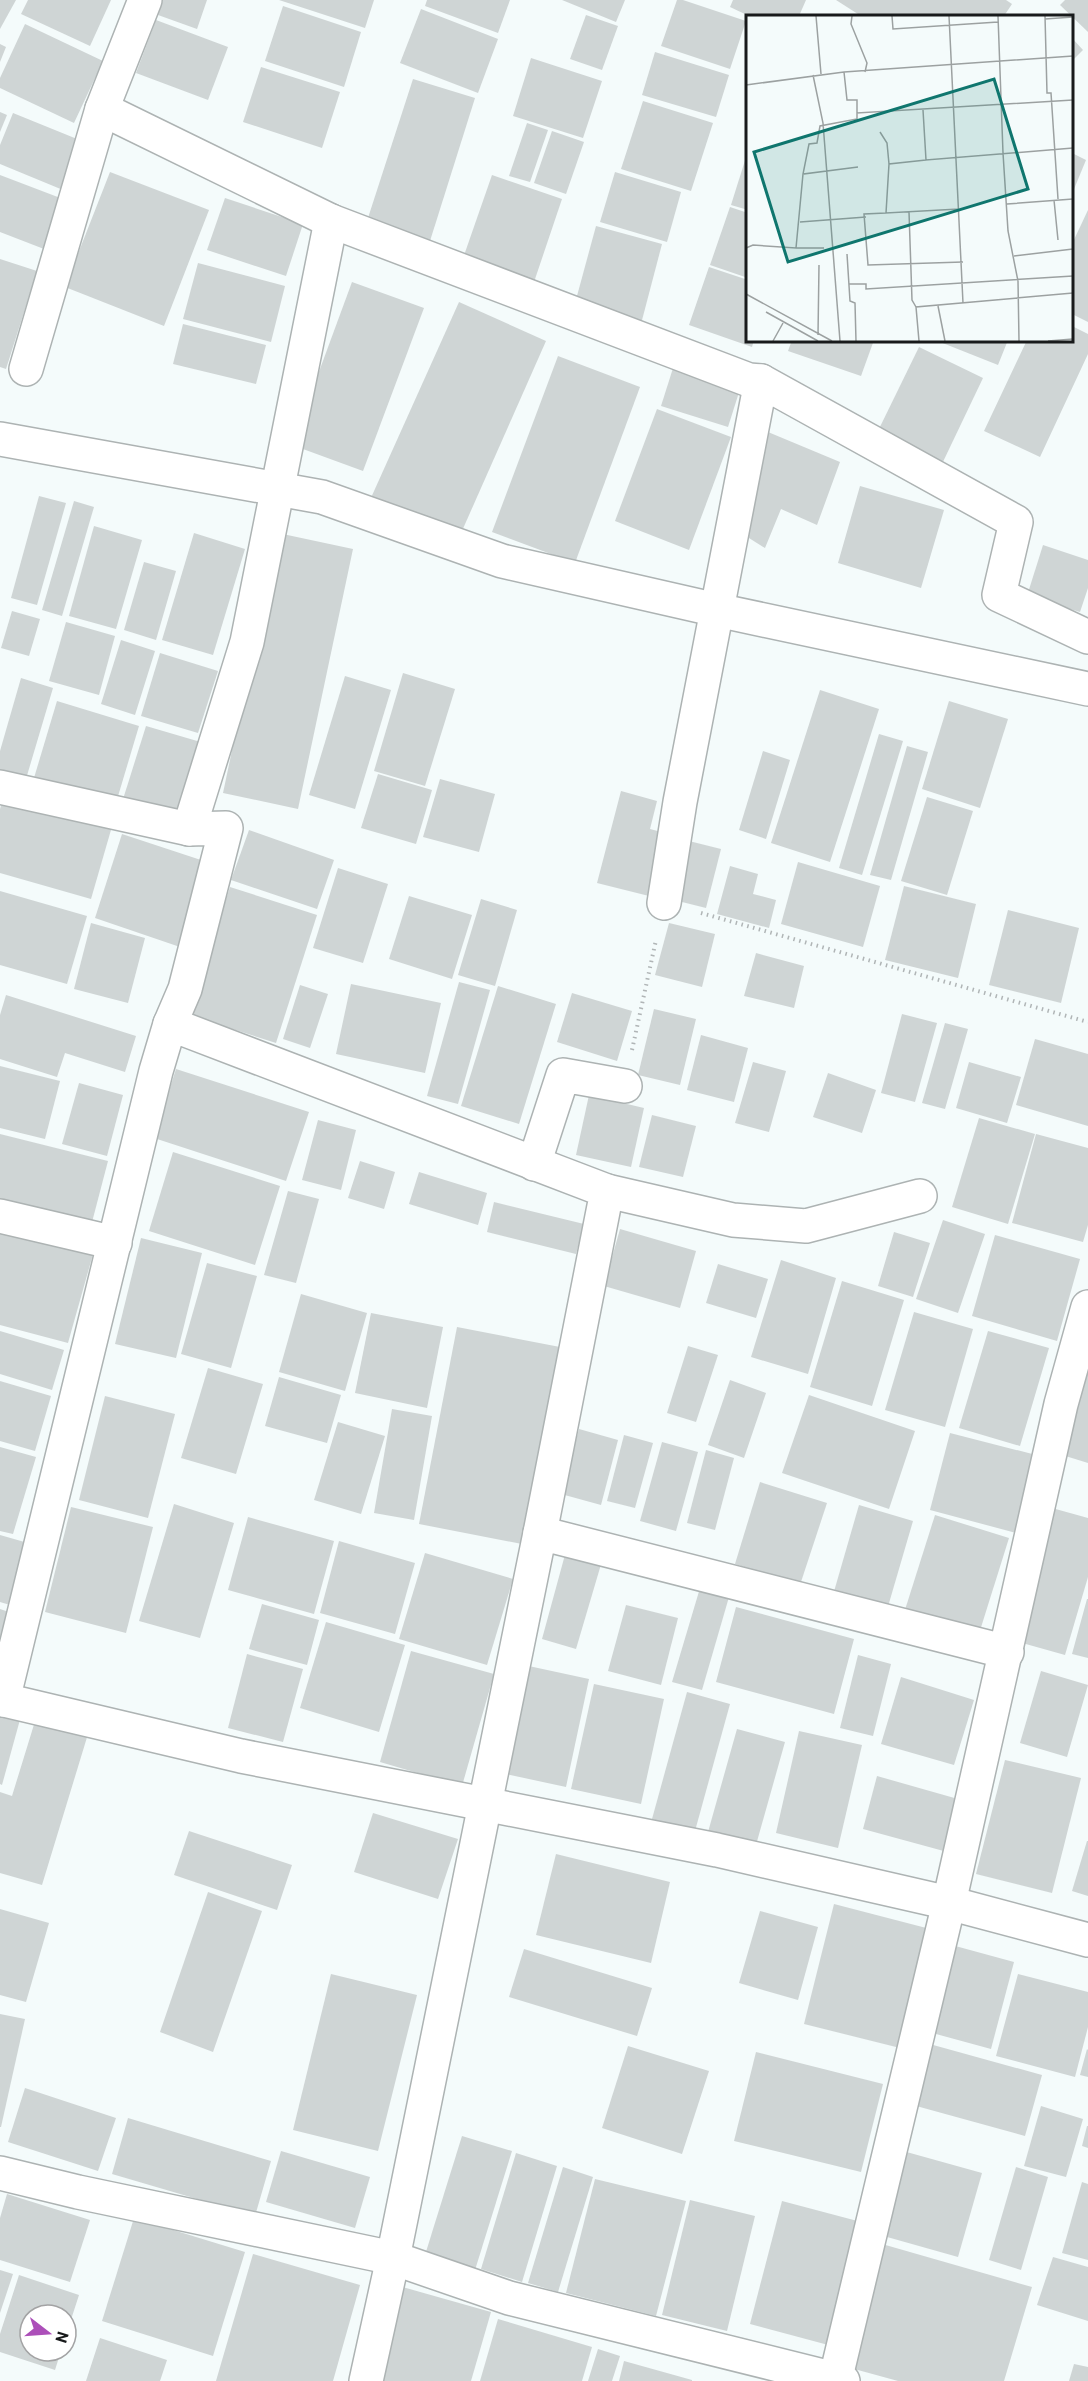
<svg xmlns="http://www.w3.org/2000/svg" width="1088" height="2381" font-family="Barlow,sans-serif">
<rect width="100%" height="100%" fill="#f4fbfb"/>
<g fill="#cfd5d5">
<path d="M 0,0 L 16,0 L 0,29 Z"/>
<path d="M 28,0 L 111,0 L 90,46 L 21,14 Z"/>
<path d="M 163,0 L 207,0 L 197,29 L 158,15 Z"/>
<path d="M 279,0 L 374,0 L 365,28 Z"/>
<path d="M 427,0 L 510,0 L 498,33 L 425,6 Z"/>
<path d="M 562,0 L 625,0 L 616,22 Z"/>
<path d="M 677,0 L 683,0 L 746,21 L 730,69 L 661,46 Z"/>
<path d="M 733,0 L 806,0 L 799,16 L 749,16 L 730,7 Z"/>
<path d="M 836,0 L 1006,0 L 1012,4 L 1004,16 L 861,16 Z"/>
<path d="M 1065,0 L 1088,0 L 1088,32 L 1060,5 Z"/>
<path d="M 283,6 L 361,32 L 344,87 L 265,61 Z"/>
<path d="M 421,9 L 498,39 L 478,93 L 400,63 Z"/>
<path d="M 586,15 L 618,26 L 602,70 L 570,59 Z"/>
<path d="M 156,20 L 228,47 L 208,100 L 136,73 Z"/>
<path d="M 25,24 L 103,61 L 74,123 L 0,88 L 0,78 Z"/>
<path d="M 1072,38 L 1083,50 L 1072,61 Z"/>
<path d="M 0,44 L 6,47 L 0,62 Z"/>
<path d="M 655,52 L 729,75 L 716,117 L 642,95 Z"/>
<path d="M 531,58 L 602,81 L 583,138 L 513,116 Z"/>
<path d="M 261,67 L 340,92 L 322,148 L 243,122 Z"/>
<path d="M 413,79 L 475,98 L 430,241 L 367,221 Z"/>
<path d="M 643,101 L 713,123 L 691,191 L 621,169 Z"/>
<path d="M 0,112 L 7,115 L 0,132 Z"/>
<path d="M 13,113 L 82,141 L 63,190 L 0,164 L 0,145 Z"/>
<path d="M 527,123 L 548,130 L 530,182 L 509,176 Z"/>
<path d="M 552,131 L 584,142 L 566,194 L 534,183 Z"/>
<path d="M 1072,153 L 1086,160 L 1072,194 Z"/>
<path d="M 747,154 L 748,154 L 748,210 L 731,205 Z"/>
<path d="M 110,172 L 209,210 L 164,326 L 65,287 Z"/>
<path d="M 615,172 L 681,192 L 667,242 L 600,222 Z"/>
<path d="M 0,175 L 63,199 L 44,249 L 0,232 Z"/>
<path d="M 492,175 L 562,199 L 532,288 L 461,264 Z"/>
<path d="M 225,198 L 303,224 L 286,276 L 207,250 Z"/>
<path d="M 730,207 L 748,213 L 748,278 L 710,265 Z"/>
<path d="M 1088,210 L 1088,322 L 1072,314 L 1072,244 Z"/>
<path d="M 596,226 L 662,244 L 641,324 L 574,307 Z"/>
<path d="M 0,259 L 37,271 L 6,369 L 0,367 Z"/>
<path d="M 198,263 L 285,286 L 271,342 L 183,319 Z"/>
<path d="M 709,267 L 748,280 L 748,340 L 754,340 L 752,347 L 689,325 Z"/>
<path d="M 352,282 L 424,308 L 363,471 L 292,445 Z"/>
<path d="M 459,302 L 546,341 L 458,540 L 370,500 Z"/>
<path d="M 183,324 L 266,345 L 256,384 L 173,364 Z"/>
<path d="M 1072,326 L 1088,334 L 1088,354 L 1040,457 L 984,431 L 1027,340 L 1072,340 Z"/>
<path d="M 792,340 L 874,340 L 861,376 L 788,351 Z"/>
<path d="M 935,340 L 1008,340 L 998,365 Z"/>
<path d="M 919,347 L 983,378 L 941,466 L 876,435 Z"/>
<path d="M 558,356 L 640,387 L 575,563 L 492,532 Z"/>
<path d="M 674,365 L 741,386 L 728,427 L 661,406 Z"/>
<path d="M 657,409 L 731,437 L 689,550 L 615,521 Z"/>
<path d="M 768,432 L 840,462 L 817,525 L 781,509 L 765,548 L 741,533 Z"/>
<path d="M 860,486 L 944,510 L 921,588 L 838,563 Z"/>
<path d="M 39,496 L 66,503 L 37,605 L 11,598 Z"/>
<path d="M 74,501 L 94,507 L 62,616 L 42,610 Z"/>
<path d="M 94,526 L 142,540 L 116,629 L 69,616 Z"/>
<path d="M 194,533 L 245,549 L 213,655 L 162,640 Z"/>
<path d="M 278,533 L 353,549 L 298,809 L 223,793 Z"/>
<path d="M 1043,545 L 1088,560 L 1088,588 L 1080,612 L 1027,596 Z"/>
<path d="M 144,562 L 176,571 L 156,640 L 124,630 Z"/>
<path d="M 12,611 L 40,619 L 29,656 L 1,648 Z"/>
<path d="M 66,622 L 115,636 L 99,695 L 49,681 Z"/>
<path d="M 121,640 L 155,651 L 135,715 L 101,704 Z"/>
<path d="M 160,653 L 218,671 L 198,733 L 141,716 Z"/>
<path d="M 403,673 L 455,689 L 425,786 L 374,771 Z"/>
<path d="M 345,676 L 391,690 L 355,809 L 309,795 Z"/>
<path d="M 21,678 L 53,688 L 23,789 L 0,782 L 0,751 Z"/>
<path d="M 820,690 L 879,709 L 830,862 L 771,843 Z"/>
<path d="M 57,701 L 139,726 L 113,813 L 31,788 Z"/>
<path d="M 949,701 L 1008,719 L 980,808 L 922,789 Z"/>
<path d="M 146,726 L 204,743 L 177,830 L 119,812 Z"/>
<path d="M 879,734 L 903,741 L 862,875 L 839,868 Z"/>
<path d="M 907,746 L 928,752 L 891,880 L 870,875 Z"/>
<path d="M 763,751 L 790,760 L 766,839 L 739,830 Z"/>
<path d="M 378,774 L 432,790 L 416,844 L 361,828 Z"/>
<path d="M 440,779 L 495,794 L 479,852 L 423,837 Z"/>
<path d="M 621,791 L 657,801 L 650,829 L 665,833 L 649,896 L 597,883 Z"/>
<path d="M 5,792 L 113,823 L 91,899 L 0,873 L 0,809 Z"/>
<path d="M 927,797 L 973,811 L 947,895 L 901,881 Z"/>
<path d="M 249,830 L 334,860 L 317,909 L 231,880 Z"/>
<path d="M 122,834 L 207,862 L 180,947 L 95,918 Z"/>
<path d="M 685,840 L 721,849 L 706,908 L 670,899 Z"/>
<path d="M 798,862 L 880,886 L 863,947 L 781,924 Z"/>
<path d="M 730,866 L 758,874 L 753,894 L 776,900 L 769,928 L 717,914 Z"/>
<path d="M 338,868 L 388,884 L 363,963 L 313,948 Z"/>
<path d="M 904,886 L 976,904 L 958,978 L 885,960 Z"/>
<path d="M 230,887 L 317,915 L 276,1043 L 189,1015 Z"/>
<path d="M 0,891 L 87,916 L 67,984 L 0,965 Z"/>
<path d="M 409,896 L 472,915 L 452,979 L 389,959 Z"/>
<path d="M 481,899 L 517,910 L 495,986 L 458,975 Z"/>
<path d="M 1008,910 L 1079,928 L 1061,1003 L 989,985 Z"/>
<path d="M 91,923 L 145,938 L 128,1003 L 74,989 Z"/>
<path d="M 669,923 L 715,934 L 702,987 L 655,975 Z"/>
<path d="M 756,953 L 804,966 L 794,1008 L 744,996 Z"/>
<path d="M 459,982 L 490,990 L 458,1104 L 427,1096 Z"/>
<path d="M 351,984 L 441,1003 L 425,1073 L 336,1054 Z"/>
<path d="M 300,985 L 328,994 L 310,1048 L 283,1039 Z"/>
<path d="M 498,986 L 556,1004 L 519,1124 L 461,1106 Z"/>
<path d="M 572,993 L 632,1011 L 617,1061 L 557,1042 Z"/>
<path d="M 6,995 L 136,1036 L 125,1072 L 65,1053 L 57,1077 L 0,1059 L 0,1015 Z"/>
<path d="M 654,1009 L 696,1019 L 680,1085 L 638,1075 Z"/>
<path d="M 902,1014 L 937,1023 L 915,1102 L 881,1093 Z"/>
<path d="M 945,1023 L 968,1029 L 945,1109 L 922,1103 Z"/>
<path d="M 701,1035 L 748,1048 L 734,1102 L 687,1090 Z"/>
<path d="M 1035,1039 L 1088,1054 L 1088,1126 L 1016,1105 Z"/>
<path d="M 753,1062 L 786,1071 L 769,1132 L 735,1123 Z"/>
<path d="M 969,1062 L 1021,1077 L 1007,1123 L 956,1108 Z"/>
<path d="M 0,1066 L 60,1081 L 45,1139 L 0,1128 Z"/>
<path d="M 176,1069 L 309,1112 L 286,1181 L 154,1138 Z"/>
<path d="M 828,1073 L 876,1090 L 862,1133 L 813,1117 Z"/>
<path d="M 79,1083 L 123,1095 L 107,1156 L 62,1144 Z"/>
<path d="M 589,1095 L 644,1108 L 631,1167 L 576,1155 Z"/>
<path d="M 652,1115 L 696,1126 L 683,1177 L 639,1167 Z"/>
<path d="M 979,1118 L 1035,1134 L 1008,1224 L 952,1207 Z"/>
<path d="M 318,1120 L 356,1130 L 341,1190 L 302,1180 Z"/>
<path d="M 0,1134 L 108,1161 L 91,1226 L 0,1203 Z"/>
<path d="M 1036,1134 L 1088,1148 L 1088,1225 L 1083,1242 L 1012,1223 Z"/>
<path d="M 173,1152 L 280,1186 L 255,1265 L 149,1231 Z"/>
<path d="M 360,1161 L 395,1172 L 384,1209 L 348,1198 Z"/>
<path d="M 419,1172 L 487,1193 L 478,1225 L 409,1204 Z"/>
<path d="M 288,1191 L 319,1199 L 296,1283 L 264,1275 Z"/>
<path d="M 494,1202 L 584,1224 L 576,1254 L 487,1232 Z"/>
<path d="M 943,1220 L 985,1234 L 958,1313 L 916,1299 Z"/>
<path d="M 0,1228 L 93,1254 L 68,1343 L 0,1325 Z"/>
<path d="M 620,1229 L 696,1251 L 680,1308 L 604,1286 Z"/>
<path d="M 894,1232 L 930,1243 L 913,1297 L 878,1286 Z"/>
<path d="M 995,1235 L 1080,1259 L 1057,1341 L 972,1316 Z"/>
<path d="M 141,1238 L 202,1253 L 176,1358 L 115,1344 Z"/>
<path d="M 781,1260 L 836,1278 L 808,1374 L 751,1357 Z"/>
<path d="M 207,1263 L 257,1276 L 231,1368 L 181,1354 Z"/>
<path d="M 718,1264 L 768,1279 L 756,1318 L 706,1303 Z"/>
<path d="M 842,1281 L 904,1300 L 872,1406 L 810,1387 Z"/>
<path d="M 301,1294 L 367,1313 L 345,1391 L 279,1372 Z"/>
<path d="M 914,1312 L 973,1329 L 945,1427 L 885,1410 Z"/>
<path d="M 371,1313 L 443,1327 L 427,1408 L 355,1393 Z"/>
<path d="M 457,1327 L 560,1347 L 522,1544 L 419,1524 Z"/>
<path d="M 0,1331 L 64,1350 L 52,1390 L 0,1374 Z"/>
<path d="M 988,1331 L 1049,1348 L 1020,1446 L 959,1428 Z"/>
<path d="M 688,1346 L 718,1355 L 696,1422 L 667,1413 Z"/>
<path d="M 1088,1363 L 1088,1463 L 1059,1454 Z"/>
<path d="M 208,1368 L 263,1384 L 236,1474 L 181,1458 Z"/>
<path d="M 279,1377 L 341,1395 L 327,1443 L 265,1426 Z"/>
<path d="M 730,1380 L 766,1393 L 744,1458 L 708,1445 Z"/>
<path d="M 0,1381 L 51,1396 L 35,1451 L 0,1441 Z"/>
<path d="M 809,1395 L 915,1431 L 889,1509 L 782,1473 Z"/>
<path d="M 105,1396 L 175,1414 L 148,1518 L 79,1500 Z"/>
<path d="M 392,1409 L 432,1416 L 414,1520 L 374,1513 Z"/>
<path d="M 338,1422 L 385,1436 L 361,1514 L 314,1500 Z"/>
<path d="M 579,1429 L 618,1440 L 601,1505 L 561,1494 Z"/>
<path d="M 950,1433 L 1040,1456 L 1020,1534 L 930,1510 Z"/>
<path d="M 624,1435 L 653,1443 L 635,1508 L 607,1501 Z"/>
<path d="M 662,1442 L 698,1452 L 676,1531 L 640,1521 Z"/>
<path d="M 0,1447 L 36,1457 L 13,1534 L 0,1531 Z"/>
<path d="M 706,1450 L 734,1458 L 715,1530 L 687,1523 Z"/>
<path d="M 760,1482 L 827,1503 L 800,1585 L 735,1564 Z"/>
<path d="M 174,1504 L 234,1523 L 200,1638 L 139,1621 Z"/>
<path d="M 859,1505 L 913,1521 L 887,1610 L 833,1595 Z"/>
<path d="M 71,1507 L 153,1527 L 126,1633 L 45,1612 Z"/>
<path d="M 1052,1508 L 1088,1518 L 1088,1577 L 1065,1655 L 1012,1640 Z"/>
<path d="M 935,1515 L 1009,1538 L 978,1637 L 904,1613 Z"/>
<path d="M 248,1517 L 334,1541 L 314,1614 L 228,1590 Z"/>
<path d="M 0,1535 L 28,1543 L 10,1605 L 0,1602 Z"/>
<path d="M 339,1541 L 415,1563 L 395,1634 L 320,1613 Z"/>
<path d="M 566,1551 L 602,1561 L 576,1649 L 542,1639 Z"/>
<path d="M 425,1553 L 513,1579 L 487,1665 L 399,1639 Z"/>
<path d="M 700,1588 L 729,1597 L 702,1690 L 672,1682 Z"/>
<path d="M 1087,1599 L 1088,1599 L 1088,1658 L 1072,1654 Z"/>
<path d="M 262,1604 L 319,1620 L 307,1665 L 249,1649 Z"/>
<path d="M 626,1605 L 678,1618 L 661,1685 L 608,1671 Z"/>
<path d="M 736,1607 L 854,1639 L 834,1714 L 716,1682 Z"/>
<path d="M 0,1609 L 9,1612 L 0,1643 Z"/>
<path d="M 326,1622 L 405,1645 L 379,1732 L 300,1708 Z"/>
<path d="M 411,1651 L 494,1674 L 462,1786 L 380,1762 Z"/>
<path d="M 247,1654 L 303,1669 L 283,1742 L 228,1728 Z"/>
<path d="M 858,1655 L 891,1664 L 873,1736 L 840,1728 Z"/>
<path d="M 524,1665 L 589,1679 L 566,1787 L 501,1773 Z"/>
<path d="M 1041,1671 L 1088,1685 L 1067,1757 L 1020,1743 Z"/>
<path d="M 901,1677 L 974,1700 L 954,1765 L 881,1744 Z"/>
<path d="M 594,1684 L 664,1699 L 641,1804 L 571,1789 Z"/>
<path d="M 687,1692 L 730,1704 L 695,1831 L 652,1819 Z"/>
<path d="M 0,1710 L 21,1716 L 2,1785 L 0,1784 Z"/>
<path d="M 36,1718 L 88,1734 L 42,1885 L 0,1873 L 0,1792 L 12,1796 Z"/>
<path d="M 737,1729 L 785,1742 L 756,1845 L 708,1832 Z"/>
<path d="M 799,1731 L 862,1745 L 838,1848 L 776,1833 Z"/>
<path d="M 1005,1760 L 1081,1778 L 1052,1893 L 976,1874 Z"/>
<path d="M 877,1776 L 965,1801 L 951,1853 L 863,1829 Z"/>
<path d="M 373,1813 L 458,1839 L 438,1899 L 354,1872 Z"/>
<path d="M 189,1831 L 292,1865 L 277,1910 L 174,1875 Z"/>
<path d="M 1087,1841 L 1088,1841 L 1088,1896 L 1072,1891 Z"/>
<path d="M 556,1854 L 670,1882 L 651,1963 L 536,1935 Z"/>
<path d="M 208,1892 L 262,1911 L 213,2052 L 160,2032 Z"/>
<path d="M 834,1904 L 934,1930 L 904,2049 L 804,2024 Z"/>
<path d="M 0,1909 L 49,1923 L 26,2002 L 0,1995 Z"/>
<path d="M 760,1911 L 818,1927 L 798,2000 L 739,1983 Z"/>
<path d="M 948,1944 L 1014,1962 L 991,2049 L 925,2031 Z"/>
<path d="M 524,1949 L 652,1988 L 637,2036 L 509,1997 Z"/>
<path d="M 331,1974 L 417,1995 L 378,2151 L 293,2130 Z"/>
<path d="M 1018,1974 L 1088,1992 L 1088,2027 L 1075,2077 L 996,2056 Z"/>
<path d="M 0,2014 L 25,2019 L 1,2127 L 0,2127 Z"/>
<path d="M 926,2043 L 1042,2075 L 1025,2136 L 909,2104 Z"/>
<path d="M 628,2046 L 709,2071 L 682,2154 L 602,2128 Z"/>
<path d="M 1087,2049 L 1088,2050 L 1088,2077 L 1080,2075 Z"/>
<path d="M 756,2052 L 883,2084 L 861,2172 L 734,2141 Z"/>
<path d="M 25,2088 L 116,2118 L 98,2171 L 8,2142 Z"/>
<path d="M 1041,2106 L 1083,2119 L 1066,2177 L 1024,2166 Z"/>
<path d="M 128,2118 L 271,2161 L 255,2216 L 112,2174 Z"/>
<path d="M 1087,2126 L 1088,2126 L 1088,2148 L 1082,2146 Z"/>
<path d="M 462,2136 L 512,2151 L 475,2270 L 425,2255 Z"/>
<path d="M 281,2151 L 370,2177 L 355,2228 L 266,2202 Z"/>
<path d="M 903,2151 L 982,2173 L 958,2257 L 880,2235 Z"/>
<path d="M 516,2153 L 557,2166 L 522,2282 L 481,2269 Z"/>
<path d="M 563,2167 L 593,2177 L 558,2292 L 528,2283 Z"/>
<path d="M 1016,2167 L 1048,2177 L 1021,2270 L 989,2260 Z"/>
<path d="M 595,2179 L 686,2201 L 656,2316 L 566,2293 Z"/>
<path d="M 1082,2182 L 1088,2184 L 1088,2260 L 1062,2253 Z"/>
<path d="M 7,2194 L 90,2220 L 70,2282 L 0,2260 L 0,2218 Z"/>
<path d="M 690,2200 L 755,2216 L 727,2331 L 662,2315 Z"/>
<path d="M 782,2201 L 865,2223 L 832,2346 L 750,2324 Z"/>
<path d="M 134,2218 L 245,2252 L 213,2356 L 102,2321 Z"/>
<path d="M 882,2244 L 1032,2287 L 1004,2381 L 898,2381 L 847,2367 Z"/>
<path d="M 253,2254 L 360,2285 L 333,2381 L 216,2381 Z"/>
<path d="M 1053,2257 L 1088,2267 L 1088,2321 L 1037,2305 Z"/>
<path d="M 0,2270 L 13,2274 L 0,2313 Z"/>
<path d="M 19,2275 L 79,2295 L 66,2335 L 66,2315 L 30,2315 L 30,2351 L 61,2351 L 55,2370 L 0,2352 L 0,2334 Z"/>
<path d="M 399,2286 L 491,2312 L 471,2381 L 382,2381 Z"/>
<path d="M 498,2319 L 592,2347 L 582,2381 L 480,2381 Z"/>
<path d="M 100,2338 L 167,2360 L 160,2381 L 86,2381 Z"/>
<path d="M 598,2349 L 620,2356 L 612,2381 L 588,2381 Z"/>
<path d="M 624,2361 L 692,2380 L 692,2381 L 619,2381 Z"/>
<path d="M 1074,2364 L 1088,2367 L 1088,2381 L 1069,2381 Z"/>
</g>
<g fill="none" stroke-linecap="round" stroke-linejoin="round">
<g stroke="#adb3b3" stroke-width="36">
<g id="minor">
<path d="M 145,0 L 102,109 L 331,221 L 749,380 L 761,381"/>
<path d="M 26,369 L 102,109"/>
<path d="M 0,439 L 322,497 L 502,561 L 717,610 L 1088,689"/>
<path d="M 0,787 L 189,829 L 226,828 L 185,989 L 170,1024"/>
<path d="M 189,829 L 247,642 L 331,221"/>
<path d="M 664,903 L 680,802 L 761,381 L 1016,522 L 999,595 L 1088,637"/>
<path d="M 534,1164 L 563,1075 L 625,1086"/>
<path d="M 607,1191 L 733,1220 L 806,1226 L 920,1196"/>
<path d="M 0,1216 L 115,1243"/>
<path d="M 0,1699 L 241,1756 L 717,1850 L 949,1903 L 1088,1940"/>
<path d="M 3,1700 L 156,1071 L 170,1024 L 607,1191 L 540,1533"/>
<path d="M 0,2173 L 78,2192 L 393,2258 L 509,2298 L 843,2381"/>
<path d="M 366,2381 L 393,2258 L 540,1533 L 1007,1652"/>
<path d="M 835,2381 L 949,1903 L 1061,1404 L 1088,1307"/>
</g>
</g>
<g stroke="#b0b5b6" stroke-width="4" stroke-dasharray="1.5 4.5" stroke-linecap="butt">
<path d="M 701,913 L 1088,1022"/>
<path d="M 632,1050 L 656,940"/>
</g>
<use href="#minor" stroke="#fff" stroke-width="33"/>
</g>
<g transform="translate(746 15)">
<rect width="327" height="327" fill="#f4fbfb"/>
<path fill="none" stroke="#9ca1a1" stroke-width="1.5" d="M 70,1 L 75,59M 106,1 L 105,9 L 121,48 L 119,57M 146,1 L 147,14 L 252,7M 203,1 L 217,288M 252,1 L 257,138 L 262,216 L 272,266 L 273,326M 299,1 L 301,78 L 305,78 L 312,184M 299,4 L 327,2M 98,57 L 101,85 L 111,85 L 111,98 L 327,85M 67,60 L 77,108 L 94,326M 0,70 L 98,57 L 327,41M 177,95 L 180,145 L 327,133M 111,98 L 111,104 L 74,111 L 71,128 L 63,129 L 57,159 L 112,152M 134,117 L 141,128 L 143,149M 180,145 L 143,149 L 140,198 L 213,194M 308,185 L 312,225M 261,189 L 327,184M 163,197 L 166,285 L 170,292M 140,198 L 118,199 L 122,250 L 217,247M 54,207 L 120,202M 0,233 L 7,230 L 50,233 L 57,159M 50,233 L 78,233M 101,239 L 104,286 L 109,288 L 110,326M 268,241 L 327,234M 103,269 L 120,269 L 120,274 L 327,261M 0,279 L 86,326M 192,291 L 199,326M 20,297 L 72,326M 72,320 L 73,250M 27,326 L 37,308M 173,326 L 170,292 L 327,278M 302,326 L 327,324"/>
<path fill="#0f766e" fill-opacity="0.15" stroke="#0f766e" stroke-width="3" d="M 248,64 L 282,174 L 42,247 L 8,137 Z"/>
<rect width="327" height="327" fill="none" stroke="#181a1b" stroke-width="3"/>
</g>
<g transform="translate(48 2333) rotate(107)"><circle r="28" fill="#ffffff" stroke="#a3a3a4" stroke-width="1.5"/>
<path d="M0-4.5L10 22L0 15L-10 22Z" fill="#ac4fb9"/>
<text y="-9" font-size="16" font-weight="bold" text-anchor="middle" fill="#181a1b">N</text>
</g>
</svg>
